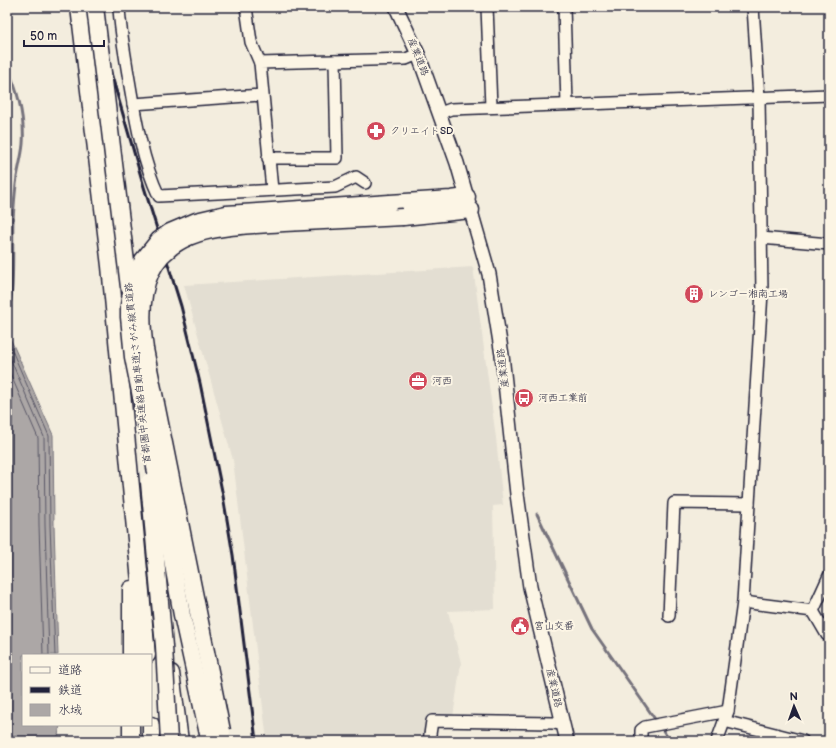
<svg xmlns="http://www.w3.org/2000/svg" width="836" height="748" font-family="'Balsamiq Sans','Klee One',sans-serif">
<rect width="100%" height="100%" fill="#f3edde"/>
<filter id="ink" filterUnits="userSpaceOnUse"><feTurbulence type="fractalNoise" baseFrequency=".025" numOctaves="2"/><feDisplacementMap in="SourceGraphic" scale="8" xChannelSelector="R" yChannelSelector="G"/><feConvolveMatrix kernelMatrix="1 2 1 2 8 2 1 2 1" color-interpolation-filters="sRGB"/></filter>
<g filter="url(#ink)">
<path fill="#e3ded2" d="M 473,267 L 496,438 L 503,505 L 493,506 L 495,609 L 448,611 L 461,663 L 453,717 L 428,718 L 424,741 L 267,741 L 233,460 L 184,285 Z"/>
<path fill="#aca7a6" stroke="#75727b" d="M 7,331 L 53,435 L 54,525 L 58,655 L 23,655 L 23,725 L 60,725 L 57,741 L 7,741 Z"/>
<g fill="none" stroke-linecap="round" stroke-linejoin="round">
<g stroke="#595766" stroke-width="1">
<path d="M 7,339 L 49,436 L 50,525 L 55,655"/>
<path d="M 7,351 L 44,437 L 45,525 L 49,655"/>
<path d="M 7,366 L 38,438 L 39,525 L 43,655"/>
</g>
<g stroke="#75727b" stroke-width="3">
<path d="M 7,67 C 18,91 25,117 23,144 C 22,155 19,166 17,177 C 15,190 14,205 13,219 C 12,253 15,289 7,322"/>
<path d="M 537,514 L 592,629 L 657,722"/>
<path d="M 660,726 L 670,741"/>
</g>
<g stroke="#22223b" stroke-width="14">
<g id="minor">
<path d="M 119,7 C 120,28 124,48 127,68 C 134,109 141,159 159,196 L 335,187 L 356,177 L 365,183"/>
<path d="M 246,7 L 251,42 L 260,63"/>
<path d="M 487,7 L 491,107"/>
<path d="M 564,7 L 567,104"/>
<path d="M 133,104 L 262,95"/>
<path d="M 440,113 L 451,109 L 829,95"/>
<path d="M 268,158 L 337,158 L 335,61"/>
<path d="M 272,190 L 260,63 L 406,59 L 418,54"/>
<path d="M 761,238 L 829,244"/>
<path d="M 743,602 L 813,611 L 827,635 L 829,635"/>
<path d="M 813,611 L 829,576"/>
<path d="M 669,616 L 674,503 L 749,504"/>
<path d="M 724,721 L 803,741"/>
<path d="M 429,741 L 432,721 L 553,723 L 562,724"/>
<path d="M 641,741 L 641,730 L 645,727 L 728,711"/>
<path d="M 717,741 L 728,711 L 743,602 L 762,292 L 759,98 L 753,7"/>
</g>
</g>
<g stroke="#22223b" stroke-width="16">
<path id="major" d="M 396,7 L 418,54 L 457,163 L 489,274 L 502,355 L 517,494 L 530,587 L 567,741"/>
</g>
<g stroke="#22223b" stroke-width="19">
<g id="highway">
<path d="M 79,7 L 110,266 L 147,655"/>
<path d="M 390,203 L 451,199 L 467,197"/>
<path d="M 403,217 L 471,210"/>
<path d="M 131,655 L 131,589"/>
<path d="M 171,673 L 180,741"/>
<path d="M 131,725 L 131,741"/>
<path d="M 151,725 L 151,741"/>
</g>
</g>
<use href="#minor" stroke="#fcf5e5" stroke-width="11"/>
<use href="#major" stroke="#fcf5e5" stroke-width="13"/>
<use href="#highway" stroke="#fcf5e5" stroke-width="16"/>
<path stroke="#22223b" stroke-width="3" d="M 92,7 L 144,187 L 181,306 L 200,383 L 223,496 L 233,555 L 256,741"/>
<g stroke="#22223b" stroke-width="19" stroke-linecap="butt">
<g id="highway-bridge">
<path d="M 95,7 L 129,287"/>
<path d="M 149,482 L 164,646 L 169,741"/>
<path d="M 222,731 L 145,349 C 136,290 147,243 212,230 C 235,225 260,225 284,223 C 324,221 363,219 403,217"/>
<path d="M 208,734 L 182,615 L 161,497 L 133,357 L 129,317 L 129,305 L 133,282 L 143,260 L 159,240 L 170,232 L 196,221 L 226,214 L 390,203"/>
</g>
</g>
<use href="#highway-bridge" stroke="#fcf5e5" stroke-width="16"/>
</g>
</g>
<defs>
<g id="pharmacy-disc" transform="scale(1)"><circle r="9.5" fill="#d1495b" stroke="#fcf5e5"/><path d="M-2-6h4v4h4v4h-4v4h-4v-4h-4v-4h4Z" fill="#fff"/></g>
<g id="building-disc" transform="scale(1)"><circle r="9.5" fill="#d1495b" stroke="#fcf5e5"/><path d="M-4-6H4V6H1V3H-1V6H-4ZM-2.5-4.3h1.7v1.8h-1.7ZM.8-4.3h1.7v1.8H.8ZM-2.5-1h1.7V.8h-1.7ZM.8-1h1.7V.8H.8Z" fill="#fff"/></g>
<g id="office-disc" transform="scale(1)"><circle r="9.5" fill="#d1495b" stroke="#fcf5e5"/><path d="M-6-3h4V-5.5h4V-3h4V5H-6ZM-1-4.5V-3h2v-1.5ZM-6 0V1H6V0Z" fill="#fff"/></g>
<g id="bus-disc" transform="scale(1)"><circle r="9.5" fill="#d1495b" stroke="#fcf5e5"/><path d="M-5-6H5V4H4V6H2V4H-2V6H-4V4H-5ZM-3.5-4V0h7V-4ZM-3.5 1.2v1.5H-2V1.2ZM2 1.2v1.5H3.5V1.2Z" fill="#fff"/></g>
<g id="civic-disc" transform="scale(1)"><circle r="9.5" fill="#d1495b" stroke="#fcf5e5"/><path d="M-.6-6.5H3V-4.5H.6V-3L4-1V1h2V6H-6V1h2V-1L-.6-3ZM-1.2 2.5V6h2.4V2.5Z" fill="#fff"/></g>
</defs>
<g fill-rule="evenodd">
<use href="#pharmacy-disc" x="376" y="131"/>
<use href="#building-disc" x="694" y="294"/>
<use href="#office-disc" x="418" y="381"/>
<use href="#bus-disc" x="524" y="398"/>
<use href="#civic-disc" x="520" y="626"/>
</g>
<g text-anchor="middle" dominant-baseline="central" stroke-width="4" stroke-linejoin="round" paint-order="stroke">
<g font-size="10" fill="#22223b" stroke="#fcf5e5">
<text transform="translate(418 57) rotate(68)">産業道路</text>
<text transform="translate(503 368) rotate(-97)">産業道路</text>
<text transform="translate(138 373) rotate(-96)">首都圏中央連絡自動車道;さがみ縦貫道路</text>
<text transform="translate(554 688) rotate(77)">産業道路</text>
</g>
<g font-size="10" fill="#22223b" stroke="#fcf5e5" text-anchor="start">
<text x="390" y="131">クリエイトSD</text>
<text x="708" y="294">レンゴー湘南工場</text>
<text x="432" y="381">河西</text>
<text x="538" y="398">河西工業前</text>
<text x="534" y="626">宮山交番</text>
</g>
</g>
<rect width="836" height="748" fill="none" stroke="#fcf5e5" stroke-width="24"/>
<rect x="12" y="12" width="812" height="724" fill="none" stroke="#22223b" stroke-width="1.5" filter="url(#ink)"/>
<rect x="22" y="654" width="130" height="72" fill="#fcf5e5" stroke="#a5a1a1"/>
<rect x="30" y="667" width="20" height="6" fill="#fcf5e5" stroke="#a5a1a1"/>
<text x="58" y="674" font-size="12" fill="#22223b">道路</text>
<rect x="30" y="687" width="20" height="6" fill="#22223b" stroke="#a5a1a1"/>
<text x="58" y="694" font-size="12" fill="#22223b">鉄道</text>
<rect x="30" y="704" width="20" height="12" fill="#aca7a6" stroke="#a5a1a1"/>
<text x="58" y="714" font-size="12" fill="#22223b">水域</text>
<g transform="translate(794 706) rotate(358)" stroke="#fcf5e5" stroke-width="3" paint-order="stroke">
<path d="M0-3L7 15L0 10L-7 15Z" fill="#22223b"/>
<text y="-6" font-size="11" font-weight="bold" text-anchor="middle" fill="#22223b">N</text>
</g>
<path d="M24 40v6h80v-6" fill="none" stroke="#22223b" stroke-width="2"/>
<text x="30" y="40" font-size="12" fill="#22223b" stroke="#fcf5e5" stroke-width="3" paint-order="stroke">50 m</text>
</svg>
